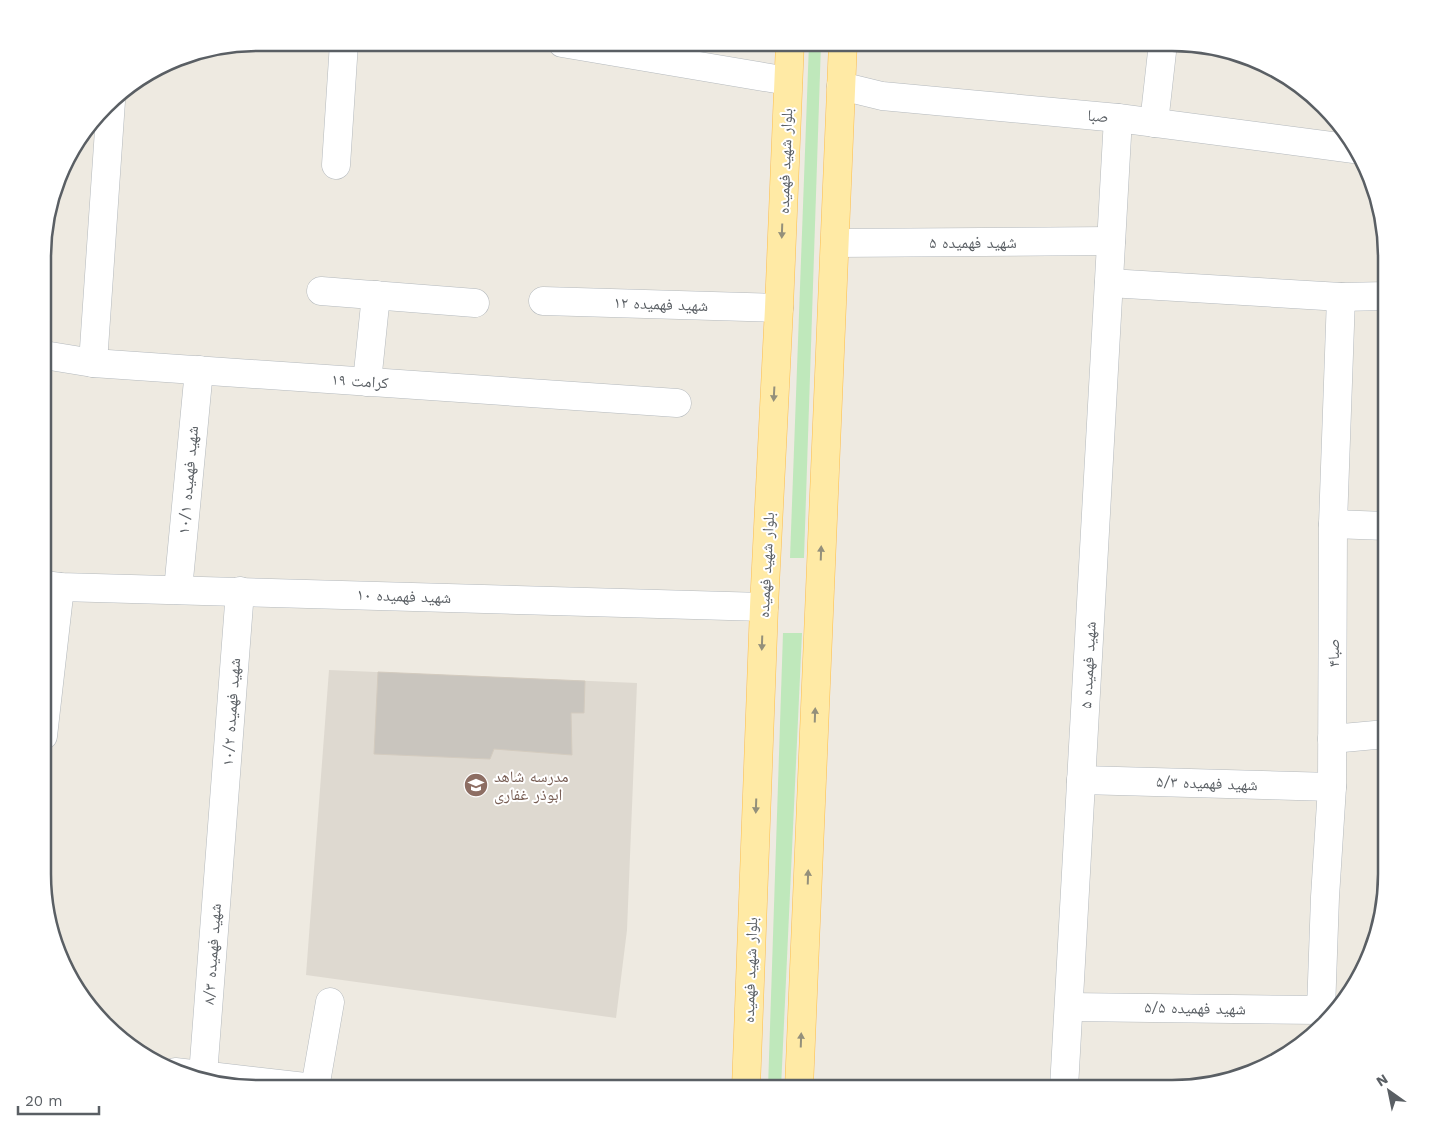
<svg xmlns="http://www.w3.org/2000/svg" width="1429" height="1131" font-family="'Work Sans','Noto Naskh Arabic',sans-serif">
<rect width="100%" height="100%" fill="#eeeae1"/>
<path fill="#ded9d0" d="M 329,670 L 637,683 L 627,930 L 616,1018 L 306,975 Z"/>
<g fill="#bfe8bb">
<path d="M 809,43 L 821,43 L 804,558 L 790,558 Z"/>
<path d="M 783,633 L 802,633 L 781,1088 L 768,1088 Z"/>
</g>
<path fill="#c9c5be" stroke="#d3cbbf" d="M 378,672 L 585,681 L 584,713 L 571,713 L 572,755 L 494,749 L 490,759 L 374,754 Z"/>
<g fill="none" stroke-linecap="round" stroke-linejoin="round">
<g stroke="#b4b9bd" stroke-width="29">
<g id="minor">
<path d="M 562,43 L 788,81"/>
<path d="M 841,86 L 882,96 L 1118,118 L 1354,149"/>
<path d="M 1154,123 L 1163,43"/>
<path d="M 336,165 L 344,43"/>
<path d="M 835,243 L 1111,241"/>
<path d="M 1109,283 L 1341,297 L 1386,296"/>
<path d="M 321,291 L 475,303"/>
<path d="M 543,301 L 779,308"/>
<path d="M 44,355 L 93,363 L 677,403"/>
<path d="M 93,363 L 111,101"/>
<path d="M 367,382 L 376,295"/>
<path d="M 1333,524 L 1386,526"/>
<path d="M 44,585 L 60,587 L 764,607"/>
<path d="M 178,590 L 199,370"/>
<path d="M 43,736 L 60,587"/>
<path d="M 1332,739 L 1386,734"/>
<path d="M 1081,780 L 1332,787"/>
<path d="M 1069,1007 L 1321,1010 L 1325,897 L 1332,787 L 1333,524 L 1341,297"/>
<path d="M 175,1072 L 314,1088"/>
<path d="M 203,1075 L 240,591"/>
<path d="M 315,1088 L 330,1002"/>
<path d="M 1064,1088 L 1118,118"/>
</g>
</g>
<g stroke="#fcbd4d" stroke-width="29">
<g id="major">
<path d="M 746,1088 L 764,607 L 779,308 L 790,43"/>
<path d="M 799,1088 L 843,43"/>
</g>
</g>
<use href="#minor" stroke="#fff" stroke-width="28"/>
<use href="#major" stroke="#ffeaa5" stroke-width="28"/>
</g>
<defs><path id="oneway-solid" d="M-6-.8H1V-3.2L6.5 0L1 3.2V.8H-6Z" transform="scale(1.25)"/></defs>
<g fill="#94907b">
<use href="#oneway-solid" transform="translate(782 231) rotate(92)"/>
<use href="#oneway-solid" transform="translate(774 394) rotate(93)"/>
<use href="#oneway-solid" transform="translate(821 553) rotate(-88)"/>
<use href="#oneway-solid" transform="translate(762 643) rotate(92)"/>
<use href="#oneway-solid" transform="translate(815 715) rotate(-88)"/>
<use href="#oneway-solid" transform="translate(756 806) rotate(92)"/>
<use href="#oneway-solid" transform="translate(808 877) rotate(-88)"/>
<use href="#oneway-solid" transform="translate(801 1040) rotate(-88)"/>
</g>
<defs>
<g id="school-disc" transform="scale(1.25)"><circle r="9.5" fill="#8d6e63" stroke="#fff"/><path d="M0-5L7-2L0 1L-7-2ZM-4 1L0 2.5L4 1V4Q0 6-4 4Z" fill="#fff"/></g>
</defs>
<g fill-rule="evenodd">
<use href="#school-disc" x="476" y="785"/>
</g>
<g text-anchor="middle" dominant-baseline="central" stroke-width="4" stroke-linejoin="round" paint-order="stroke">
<g font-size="16" fill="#5a5f64" stroke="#fff">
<text transform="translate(1098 116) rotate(5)">صبا</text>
<text transform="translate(785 161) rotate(-88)">بلوار شهید فهمیده</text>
<text x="973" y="242">شهید فهمیده ۵</text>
<text transform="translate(661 304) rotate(2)">شهید فهمیده ۱۲</text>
<text transform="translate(360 381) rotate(4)">کرامت ۱۹</text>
<text transform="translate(188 480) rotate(-85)">شهید فهمیده ۱۰/۱</text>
<text transform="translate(766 565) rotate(-87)">بلوار شهید فهمیده</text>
<text transform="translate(404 596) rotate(2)">شهید فهمیده ۱۰</text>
<text transform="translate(1333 653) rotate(-90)">صبا۴</text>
<text transform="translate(1088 665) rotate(-87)">شهید فهمیده ۵</text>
<text transform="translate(231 712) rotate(-86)">شهید فهمیده ۱۰/۲</text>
<text transform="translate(1207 783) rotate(2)">شهید فهمیده ۵/۳</text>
<text transform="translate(212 954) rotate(-86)">شهید فهمیده ۸/۳</text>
<text transform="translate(750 970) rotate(-88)">بلوار شهید فهمیده</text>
<text transform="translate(1195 1008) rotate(1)">شهید فهمیده ۵/۵</text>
</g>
<g font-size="16" fill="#785e54" stroke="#fff" text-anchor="start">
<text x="494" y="776">مدرسه شاهد<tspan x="494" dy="18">ابوذر غفاری</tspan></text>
</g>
</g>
<path d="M0 0H1429V1131H0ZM257 51H1172A206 206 0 0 1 1378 257V874A206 206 0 0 1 1172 1080H257A206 206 0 0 1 51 874V257A206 206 0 0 1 257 51Z" fill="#fff" fill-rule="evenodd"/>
<path fill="none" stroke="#5a5f64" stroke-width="2.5" d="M257 51H1172A206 206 0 0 1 1378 257V874A206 206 0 0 1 1172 1080H257A206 206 0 0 1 51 874V257A206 206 0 0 1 257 51Z"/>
<g transform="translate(1389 1091) rotate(327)" stroke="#ffffff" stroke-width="4" paint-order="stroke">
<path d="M0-4L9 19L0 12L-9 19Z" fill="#5a5f64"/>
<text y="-8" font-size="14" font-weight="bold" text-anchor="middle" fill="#5a5f64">N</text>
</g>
<path d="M18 1106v8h81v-8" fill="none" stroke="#5a5f64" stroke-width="2.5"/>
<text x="25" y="1106" font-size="15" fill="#5a5f64" stroke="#ffffff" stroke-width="4" paint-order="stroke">20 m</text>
</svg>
